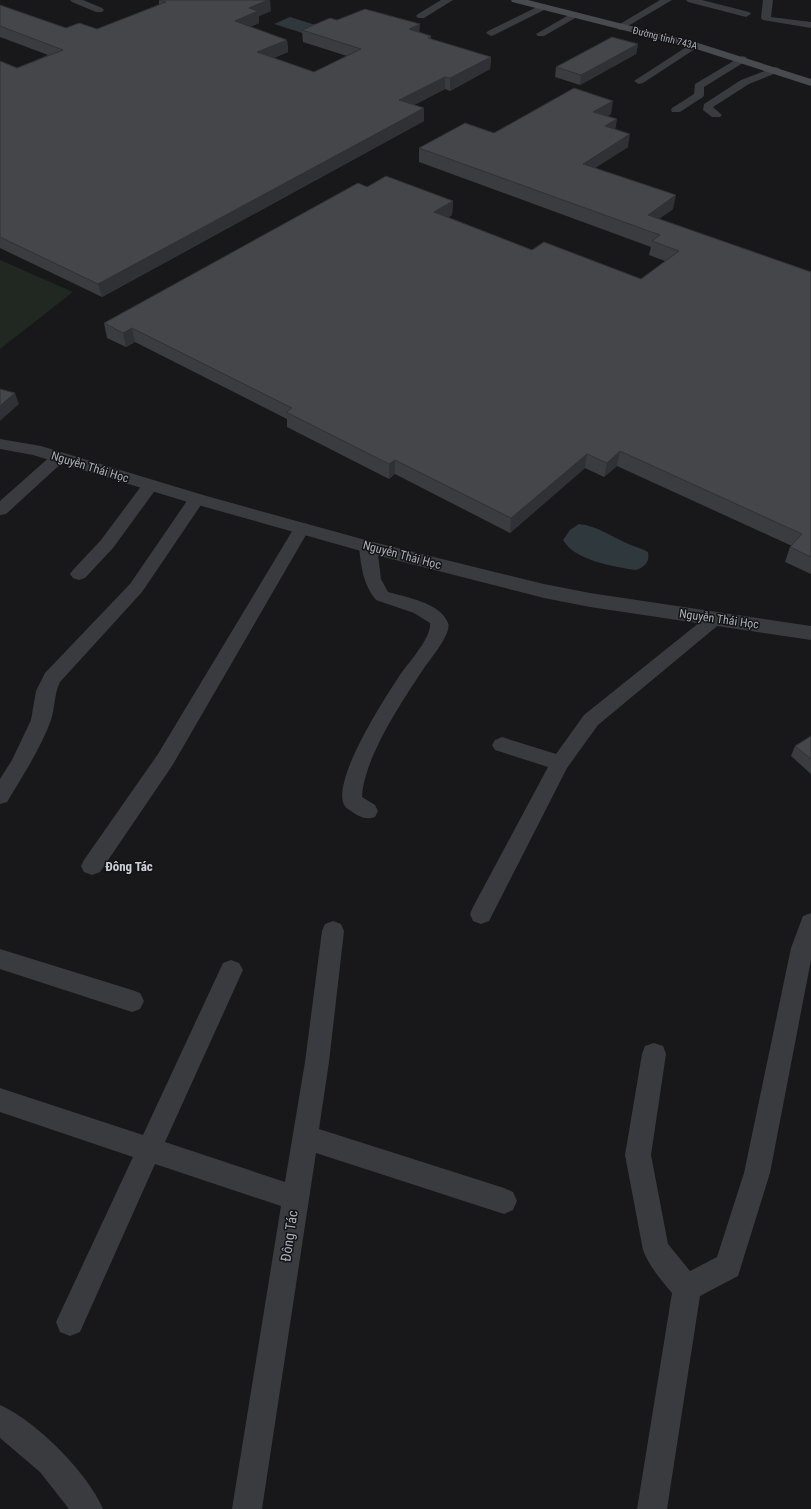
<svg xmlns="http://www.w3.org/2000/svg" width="811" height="1509" font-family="'Roboto Condensed',sans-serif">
<rect width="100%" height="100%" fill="#18181a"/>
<path fill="#202821" d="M 0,260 L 73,292 L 0,349 Z"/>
<g fill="#2f383d">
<path d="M 290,17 L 328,29 L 312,36 L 274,24 Z"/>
<path d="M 579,524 C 597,526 609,535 624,542 C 632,546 641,548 648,552 C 650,562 645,567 636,570 C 614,567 574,560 563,540 L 570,530 Z"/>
</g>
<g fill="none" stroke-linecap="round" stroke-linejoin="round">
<g fill="#393b3f" fill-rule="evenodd">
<path d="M 70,0 L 83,0 L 102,8 L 104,10 L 102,12 L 96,12 L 72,2 Z"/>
<path d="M 441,0 L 453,0 L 424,18 L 418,18 L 416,16 L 418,14 Z"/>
<path d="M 660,0 L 672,0 L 623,29 L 620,30 L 615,27 Z"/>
<path d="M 686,0 L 702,0 L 749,12 L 751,14 L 746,17 L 688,2 Z"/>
<path d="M 763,0 L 773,0 L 771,17 L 811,22 L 811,28 L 763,20 L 761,18 Z"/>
<path d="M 543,4 L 546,5 L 548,7 L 546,9 L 494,35 L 491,36 L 486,33 L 488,31 Z"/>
<path d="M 574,12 L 577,13 L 579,15 L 577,17 L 544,36 L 538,36 L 536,34 Z"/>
<path d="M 694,42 L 698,43 L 699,45 L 698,47 L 643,83 L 639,84 L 634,81 Z"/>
<path d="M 742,56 L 746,57 L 747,59 L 746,61 L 704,87 L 704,95 L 703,97 L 680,112 L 672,112 L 671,110 L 672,108 L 694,94 L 695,84 Z"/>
<path d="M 775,67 L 779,68 L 780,70 L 779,72 L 749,84 L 713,107 L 722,115 L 720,117 L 712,117 L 703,110 L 704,104 L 741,80 Z"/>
<path d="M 59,452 L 65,454 L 67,457 L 65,460 L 6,514 L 0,515 L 0,501 L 53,454 Z"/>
<path d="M 151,480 L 157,481 L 159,485 L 113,548 L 85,578 L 79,580 L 73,578 L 70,574 L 73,570 L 101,540 L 145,481 Z"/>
<path d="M 197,494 L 203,495 L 205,499 L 142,592 L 60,682 C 54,694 55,708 51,720 C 41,748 22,777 7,802 L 0,804 L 0,779 L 12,760 L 31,720 L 36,691 L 45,673 L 130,584 L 191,495 Z"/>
<path d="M 302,523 L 308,524 L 310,528 L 172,766 L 100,872 L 92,875 L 84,872 L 81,866 L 84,860 L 158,754 L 294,528 L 296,524 Z"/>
<path d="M 368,541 L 374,543 L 377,547 L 381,579 L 388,592 C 406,597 439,603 447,621 C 450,625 448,631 446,635 C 440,648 430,659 422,671 C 401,703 364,758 362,797 L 375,805 L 378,811 L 375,817 C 364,821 357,815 348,809 C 323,793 386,696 398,678 C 407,664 432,638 430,623 L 414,613 L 376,600 C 363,584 361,567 359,547 L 362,543 Z"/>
<path d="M 716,612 L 722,614 L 725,618 L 722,622 L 598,725 L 567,768 L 489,921 L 481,924 L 473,921 L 470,914 L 473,907 L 548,767 L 495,750 L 492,745 L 495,740 L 502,737 L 556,754 L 584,715 L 710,614 Z"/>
<path d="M 811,913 L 811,960 L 770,1173 L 738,1276 L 700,1296 L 667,1509 L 637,1509 L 672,1293 C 661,1280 649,1266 643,1250 L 625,1155 L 642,1054 L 645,1046 L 654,1043 L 663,1046 L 666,1054 L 651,1155 L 668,1244 L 690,1271 L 717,1257 L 744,1173 L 791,948 L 803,916 Z"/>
<path d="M 333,921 L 341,924 L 344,931 L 329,1062 L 319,1129 L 504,1188 L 513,1192 L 517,1201 L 513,1210 L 504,1214 L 316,1153 L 262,1509 L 232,1509 L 281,1206 L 155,1164 L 80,1332 L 70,1336 L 60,1332 L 56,1322 L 133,1157 L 0,1112 L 0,1088 L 143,1135 L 223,963 L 231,960 L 239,963 L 243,970 L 165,1142 L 285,1182 L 305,1062 L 322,931 L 325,924 Z"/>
<path d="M 0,949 L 132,990 L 140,993 L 144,1001 L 140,1009 L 132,1012 L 0,969 Z"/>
<path d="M 0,1405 C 35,1420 89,1474 103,1509 L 69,1509 L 40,1472 L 0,1438 Z"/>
</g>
<path fill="#393b3f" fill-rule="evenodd" d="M 0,439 L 41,446 L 203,495 L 369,541 L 544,584 L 590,593 L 811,626 L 811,640 L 590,607 L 544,598 L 368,553 L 191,503 L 33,455 L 0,449 Z"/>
<path fill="#474a4f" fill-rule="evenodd" d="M 511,0 L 528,0 L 698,43 L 811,79 L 811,86 L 690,47 L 512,2 Z"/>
</g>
<g fill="#3b3c40">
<path d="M 159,0 L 271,11 L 259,16 L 259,23 L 250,27 L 287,40 L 288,52 L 274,58 L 314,72 L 347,56 L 303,42 L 302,30 L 337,20 L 419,32 L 431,36 L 431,39 L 491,57 L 490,69 L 450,91 L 445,89 L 414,105 L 424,121 L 102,297 L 0,248 L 0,61 L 17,68 L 48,55 L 0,37 L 0,5 L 66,28 L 97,29 L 159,5 Z"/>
<path d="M 638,44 L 636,54 L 580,85 L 555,77 L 556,67 Z"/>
<path d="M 611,114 L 607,116 L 615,129 L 628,147 L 595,168 L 673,209 L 659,219 L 811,272 L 811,574 L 785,562 L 790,547 L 792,546 L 617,466 L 604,477 L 585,468 L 510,533 L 395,474 L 389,479 L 287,427 L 287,419 L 135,342 L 126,347 L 107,338 L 104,323 L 367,187 L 453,201 L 452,215 L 448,217 L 532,250 L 641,279 L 665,261 L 649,255 L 651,247 L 419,162 L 419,148 L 494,133 Z"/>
<path d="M 811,736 L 811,774 L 791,756 L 795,746 Z"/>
</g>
<g fill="#303134">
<path d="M 268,0 L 270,0 L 271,11 L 259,16 L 259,23 L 236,33 L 235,21 L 249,8 Z"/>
<path d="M 420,24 L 419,36 L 409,29 Z"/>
<path d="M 287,40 L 288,52 L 258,64 L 257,52 Z"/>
<path d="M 638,44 L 636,54 L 580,85 L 581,75 Z"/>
<path d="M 491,57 L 490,69 L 450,91 L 450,78 Z"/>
<path d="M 445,77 L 445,89 L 399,113 L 399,100 Z"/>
<path d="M 613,101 L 611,114 L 592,125 L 593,112 Z"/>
<path d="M 424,108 L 424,121 L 102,297 L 98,284 Z"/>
<path d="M 617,119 L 615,132 L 605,126 Z"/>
<path d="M 630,134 L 628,147 L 581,177 L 583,164 Z"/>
<path d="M 676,195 L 673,209 L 646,228 L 648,215 Z"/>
<path d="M 453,201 L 452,215 L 434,226 L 434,212 Z"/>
<path d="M 132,328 L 135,342 L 126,347 L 123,333 Z"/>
<path d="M 15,393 L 19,404 L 0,421 L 0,406 Z"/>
<path d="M 620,451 L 617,466 L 604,477 L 607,463 Z"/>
<path d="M 587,454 L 585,468 L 510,533 L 511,518 Z"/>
<path d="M 395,460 L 395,474 L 389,479 L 389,464 Z"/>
</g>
<g fill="#45464a" stroke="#303134">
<path d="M 159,0 L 268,0 L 249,8 L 258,11 L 235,21 L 287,40 L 257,52 L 314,72 L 361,49 L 302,30 L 330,18 L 337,20 L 365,9 L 420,24 L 409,29 L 431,36 L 428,38 L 491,57 L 450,78 L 445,77 L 399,100 L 424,108 L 98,284 L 0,237 L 0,61 L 17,68 L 63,50 L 0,26 L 0,5 L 66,28 L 79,23 L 97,29 L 166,2 Z"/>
<path d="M 612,37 L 638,44 L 581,75 L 556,67 Z"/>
<path d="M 574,88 L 613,101 L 593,112 L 617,119 L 605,126 L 630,134 L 583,164 L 676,195 L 648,215 L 811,272 L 811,557 L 790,547 L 802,534 L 620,451 L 607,463 L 587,454 L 511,518 L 395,460 L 389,464 L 286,412 L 292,408 L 132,328 L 123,333 L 104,323 L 358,183 L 367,187 L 386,176 L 453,201 L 434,212 L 532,250 L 544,242 L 641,279 L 679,251 L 652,241 L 660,235 L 419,148 L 465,123 L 494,133 Z"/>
<path d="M 0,389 L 15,393 L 0,406 Z"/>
<path d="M 811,736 L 811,759 L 795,746 Z"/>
</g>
<g text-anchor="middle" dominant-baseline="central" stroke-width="3" stroke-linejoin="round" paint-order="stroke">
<g font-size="10" fill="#abb0b9" stroke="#131315">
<text transform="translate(665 38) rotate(14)">Đường tỉnh 743A</text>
</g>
<g font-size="12" fill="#abb0b9" stroke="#131315">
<text transform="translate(90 467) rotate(17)">Nguyễn Thái Học</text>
<text transform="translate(402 555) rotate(15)">Nguyễn Thái Học</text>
<text transform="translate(719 619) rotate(8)">Nguyễn Thái Học</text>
</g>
<g font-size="13" font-weight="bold" fill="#cccfd5" stroke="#131315">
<text x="129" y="866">Đông Tác</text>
</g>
<g font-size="14" fill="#abb0b9" stroke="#131315">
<text transform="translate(289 1236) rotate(-82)">Đông Tác</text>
</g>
</g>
</svg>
